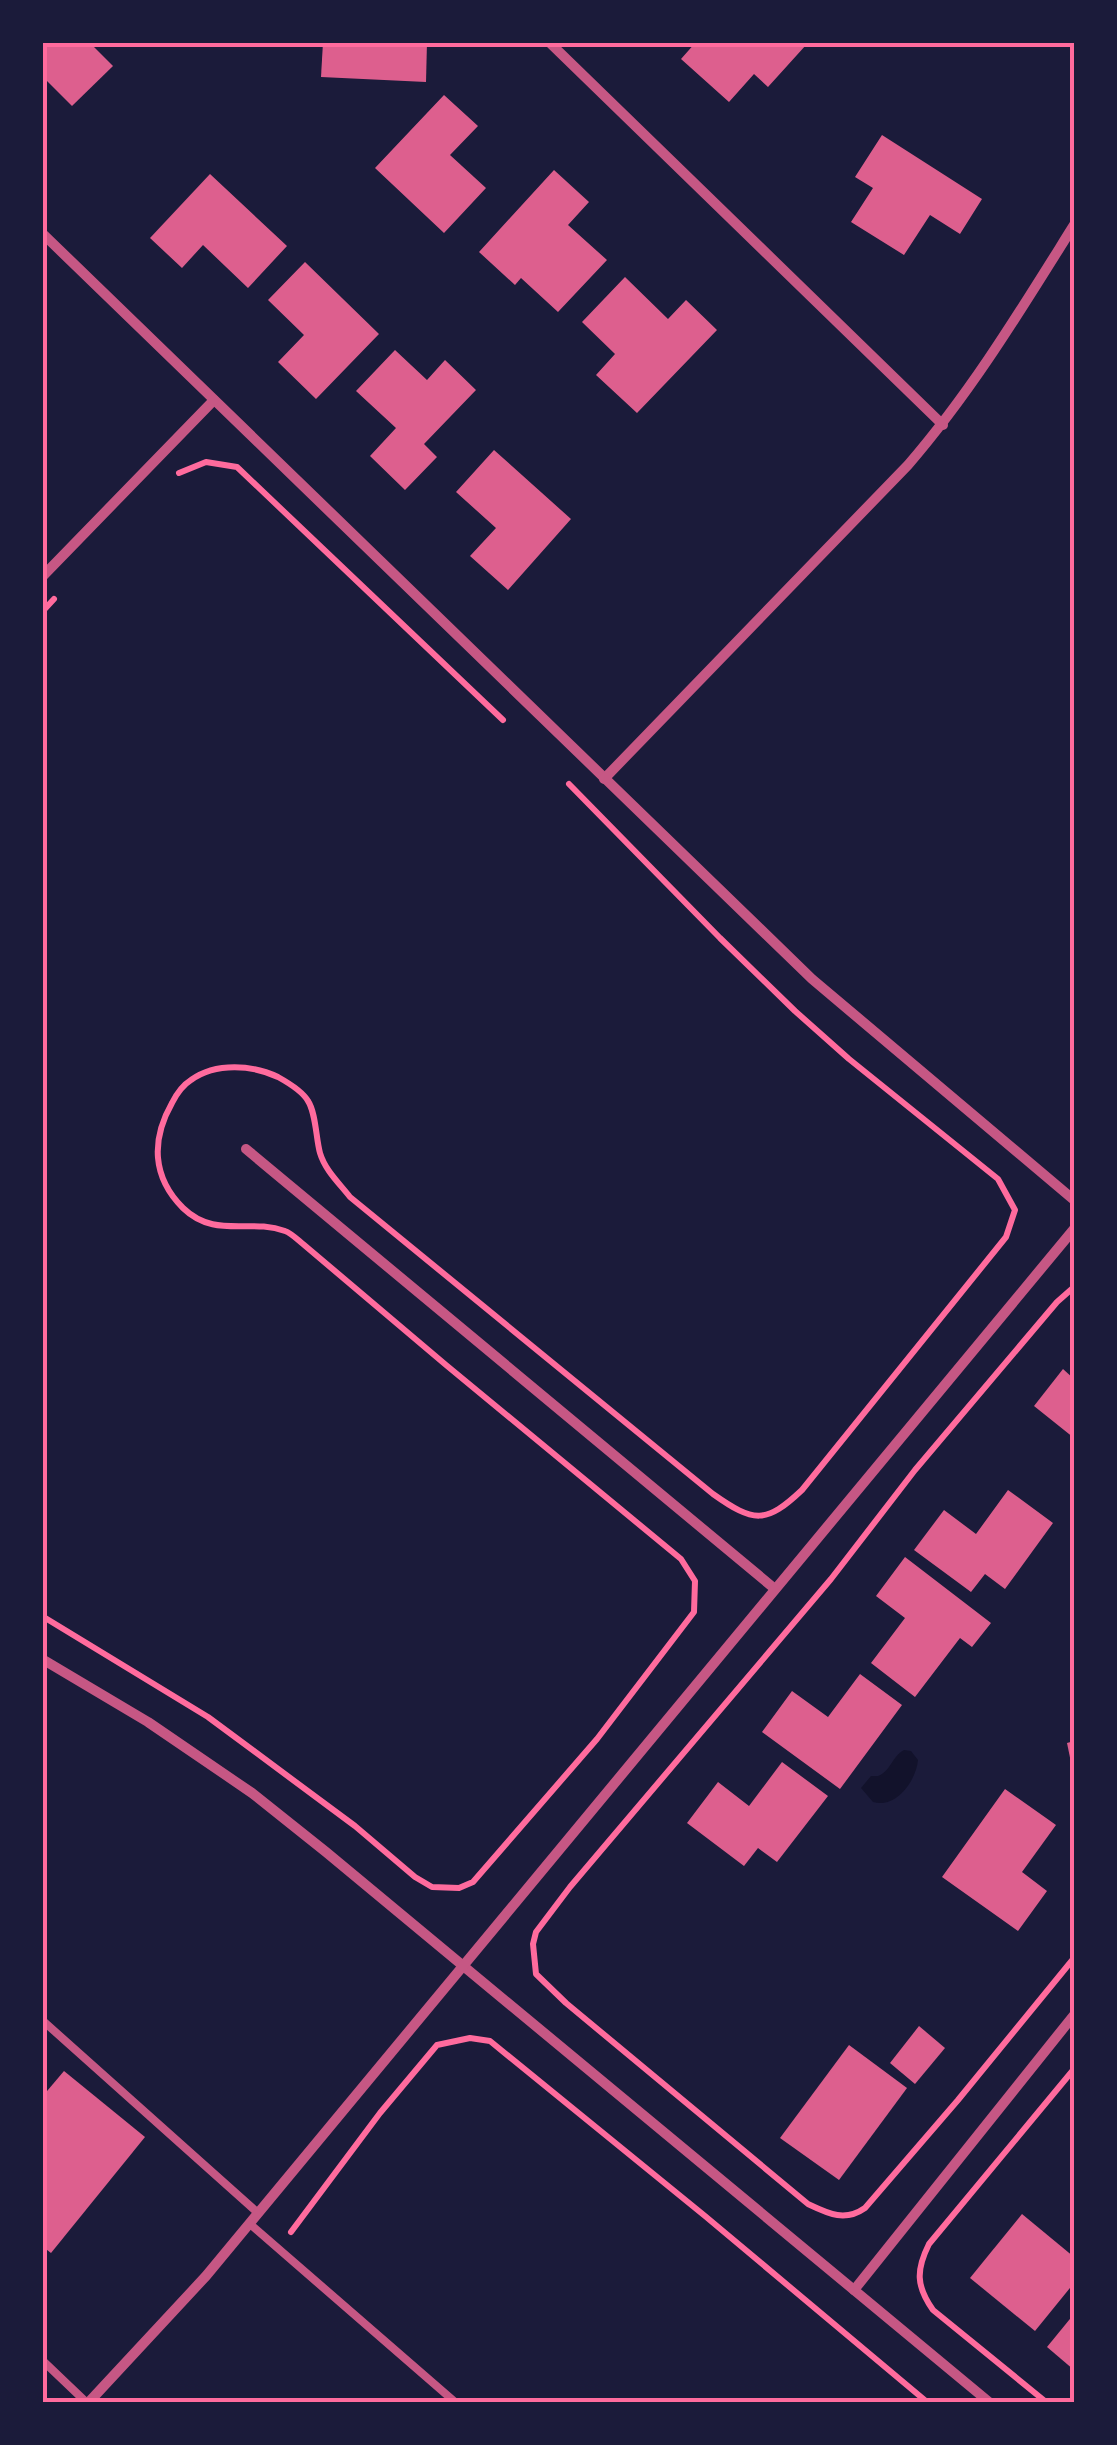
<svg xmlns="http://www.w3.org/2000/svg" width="1117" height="2445" font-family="'Noto Sans',sans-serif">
<rect width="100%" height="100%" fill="#1b1b3a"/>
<path fill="#12122b" d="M 904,1750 L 911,1751 L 918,1760 C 916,1781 896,1809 873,1802 L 861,1788 L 871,1776 L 878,1776 C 891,1771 892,1756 904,1750 Z"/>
<g fill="#dd5f8e">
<path d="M 42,42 L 89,42 L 113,66 L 72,106 L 42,76 Z"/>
<path d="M 323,42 L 427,42 L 426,82 L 321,77 Z"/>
<path d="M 696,42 L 803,42 L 806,45 L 768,87 L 754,74 L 729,102 L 681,59 Z"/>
<path d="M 444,95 L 478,126 L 450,155 L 486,188 L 444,233 L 375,168 Z"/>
<path d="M 882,135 L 982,199 L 960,234 L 930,215 L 904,255 L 851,222 L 873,188 L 855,177 Z"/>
<path d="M 554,170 L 589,202 L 568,225 L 607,260 L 558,312 L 521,278 L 515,285 L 479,252 Z"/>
<path d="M 210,174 L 287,246 L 248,288 L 203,245 L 182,268 L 150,238 Z"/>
<path d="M 305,262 L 379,334 L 316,399 L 278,362 L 304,335 L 268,300 Z"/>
<path d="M 625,277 L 668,319 L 686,300 L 717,330 L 637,413 L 596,375 L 615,354 L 582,322 Z"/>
<path d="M 395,350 L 427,380 L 445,360 L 476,390 L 424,444 L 437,457 L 405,490 L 370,456 L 396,428 L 356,391 Z"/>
<path d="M 494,450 L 571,519 L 508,590 L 470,556 L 496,528 L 456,492 Z"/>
<path d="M 1063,1369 L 1074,1379 L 1074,1438 L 1034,1406 Z"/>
<path d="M 1008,1490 L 1053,1523 L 1005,1589 L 985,1574 L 971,1592 L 914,1550 L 944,1510 L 976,1534 Z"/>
<path d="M 905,1557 L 991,1623 L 972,1647 L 960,1638 L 915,1697 L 871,1663 L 905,1618 L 876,1596 Z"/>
<path d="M 860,1674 L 902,1705 L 840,1789 L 762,1732 L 792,1691 L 828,1717 Z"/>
<path d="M 1074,1741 L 1074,1772 L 1073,1772 L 1067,1743 Z"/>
<path d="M 782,1762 L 828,1796 L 777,1862 L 758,1848 L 744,1866 L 687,1823 L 718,1782 L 749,1806 Z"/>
<path d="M 1005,1789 L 1056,1825 L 1022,1872 L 1047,1891 L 1018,1931 L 942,1877 Z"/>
<path d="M 919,2026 L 945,2048 L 915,2084 L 890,2063 Z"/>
<path d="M 849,2045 L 907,2088 L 839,2180 L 780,2138 Z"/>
<path d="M 64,2071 L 145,2137 L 51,2253 L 42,2246 L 42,2097 Z"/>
<path d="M 1022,2214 L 1074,2257 L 1074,2283 L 1035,2331 L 970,2278 Z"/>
<path d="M 1074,2314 L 1074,2370 L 1047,2347 Z"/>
</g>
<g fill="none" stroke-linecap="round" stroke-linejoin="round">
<g stroke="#ff6b9d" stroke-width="6">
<path d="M 179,473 L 206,462 L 237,467 L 503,720"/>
<path d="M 42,612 L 54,599"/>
<path d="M 1074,1287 L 1057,1302 L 915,1470 L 831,1579 L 570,1887 L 536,1932 L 533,1944 L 536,1974 L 566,2003 L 808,2204 C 829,2214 845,2222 865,2208 L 958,2100 L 1074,1958"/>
<path d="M 42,1616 L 208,1717 L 355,1826 L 415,1877 L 432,1887 L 459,1888 L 473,1882 L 597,1739 L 694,1612 L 695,1581 L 681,1559 L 446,1365 L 303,1244 C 298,1240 291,1233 285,1231 C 249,1218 215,1239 183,1208 C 152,1177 151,1140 172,1103 C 176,1095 183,1085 191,1080 C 216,1062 253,1065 278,1077 C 287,1082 303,1092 308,1101 C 316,1113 316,1139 320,1153 C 325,1170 339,1183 350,1197 L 713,1494 C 754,1523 766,1524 802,1490 L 1006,1237 L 1015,1210 L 998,1179 L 849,1059 L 795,1011 L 720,938 L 569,784"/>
<path d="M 291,2232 L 380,2113 L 437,2045 L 470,2038 L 490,2041 L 705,2216 L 927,2402"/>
<path d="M 1046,2402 L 933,2310 C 916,2286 916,2270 929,2244 L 1074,2069"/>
</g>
<g stroke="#c65784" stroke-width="8">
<path d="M 42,2020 L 258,2213"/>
<path d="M 250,2224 L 455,2402"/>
<path d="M 42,2360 L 86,2402"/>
</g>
<g stroke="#c65784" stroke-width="10">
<path d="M 549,42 L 943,425"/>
<path d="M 42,233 L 812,979 L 1074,1200"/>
<path d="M 42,577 L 214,400"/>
<path d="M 604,779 L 908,465 C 972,391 1022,308 1074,225"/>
<path d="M 246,1149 L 775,1589"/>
<path d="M 42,1659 L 148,1722 L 252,1793 L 326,1852 L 989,2402"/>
<path d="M 854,2290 L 1074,2015"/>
<path d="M 89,2402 L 206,2276 L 1074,1229"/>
</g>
</g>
<rect width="1117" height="2445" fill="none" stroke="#1b1b3a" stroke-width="90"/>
<rect x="45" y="45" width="1027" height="2355" fill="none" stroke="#ff6b9d" stroke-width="4"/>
</svg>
